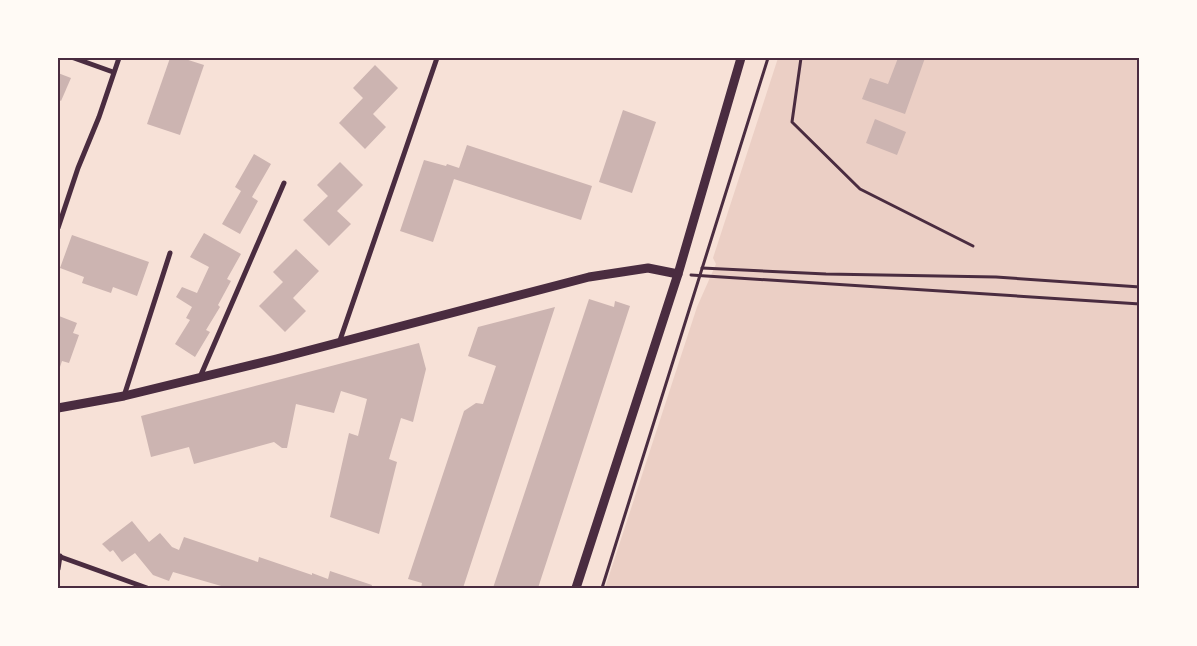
<svg xmlns="http://www.w3.org/2000/svg" width="1197" height="646" font-family="'PT Serif',serif">
<rect width="100%" height="100%" fill="#f7e1d7"/>
<path fill="#ebcfc5" d="M 778,58 L 1139,58 L 1139,588 L 605,588 L 697,307 L 716,264 L 713,258 Z"/>
<g fill="#ccb4b1">
<path d="M 170,58 L 182,58 L 204,65 L 180,135 L 147,124 Z"/>
<path d="M 898,58 L 925,58 L 905,114 L 862,99 L 870,78 L 888,84 Z"/>
<path d="M 375,65 L 398,88 L 373,114 L 386,127 L 365,149 L 339,123 L 363,98 L 353,88 Z"/>
<path d="M 58,73 L 71,78 L 61,101 L 58,99 Z"/>
<path d="M 623,110 L 656,122 L 632,193 L 599,182 Z"/>
<path d="M 875,119 L 906,132 L 897,155 L 866,143 Z"/>
<path d="M 467,145 L 592,186 L 581,220 L 454,179 L 433,242 L 400,231 L 424,160 L 446,166 L 447,164 L 459,168 Z"/>
<path d="M 254,154 L 271,164 L 252,197 L 258,201 L 240,234 L 222,224 L 241,191 L 235,187 Z"/>
<path d="M 340,162 L 363,185 L 337,211 L 351,224 L 329,246 L 303,220 L 328,196 L 317,185 Z"/>
<path d="M 204,233 L 241,254 L 227,279 L 231,281 L 218,305 L 220,307 L 206,330 L 210,332 L 195,357 L 175,344 L 190,320 L 186,318 L 192,307 L 176,297 L 182,287 L 197,293 L 209,267 L 190,257 Z"/>
<path d="M 72,235 L 149,262 L 137,296 L 113,287 L 111,293 L 82,283 L 84,277 L 60,268 Z"/>
<path d="M 296,249 L 319,271 L 293,298 L 306,311 L 285,332 L 259,306 L 283,282 L 273,272 Z"/>
<path d="M 589,299 L 614,307 L 615,301 L 630,306 L 538,588 L 493,588 Z"/>
<path d="M 555,307 L 463,588 L 421,588 L 422,583 L 408,579 L 464,411 L 476,403 L 483,404 L 496,366 L 468,356 L 478,327 Z"/>
<path d="M 58,313 L 60,314 L 59,316 L 77,323 L 73,333 L 79,335 L 69,363 L 62,361 L 58,373 Z"/>
<path d="M 419,343 L 426,369 L 413,422 L 401,418 L 389,459 L 397,462 L 379,534 L 330,517 L 349,433 L 358,436 L 367,399 L 341,391 L 334,413 L 296,404 L 287,448 L 282,448 L 274,442 L 194,464 L 189,447 L 151,457 L 141,416 Z"/>
<path d="M 132,521 L 149,542 L 160,533 L 172,547 L 179,550 L 184,537 L 258,562 L 259,557 L 312,575 L 312,573 L 328,579 L 330,571 L 372,585 L 371,588 L 228,588 L 173,572 L 169,581 L 153,575 L 135,553 L 122,562 L 113,550 L 110,552 L 102,544 Z"/>
</g>
<g fill="none" stroke-linecap="round" stroke-linejoin="round">
<g stroke="#4a2c40" stroke-width="3">
<path d="M 801,58 L 792,122 L 860,189 L 973,246"/>
<path d="M 702,268 L 826,274 L 996,277 L 1140,287"/>
<path d="M 691,275 L 1140,304"/>
<path d="M 602,588 L 768,58"/>
</g>
<g stroke="#4a2c40" stroke-width="5">
<path d="M 74,58 L 113,72"/>
<path d="M 58,228 L 78,168 L 99,117 L 119,58"/>
<path d="M 339,343 L 437,58"/>
<path d="M 200,377 L 284,183"/>
<path d="M 124,396 L 170,253"/>
<path d="M 58,556 L 147,588"/>
<path d="M 58,569 L 60,556"/>
</g>
<g stroke="#4a2c40" stroke-width="9">
<path d="M 58,408 L 124,396 L 276,359 L 589,277 L 648,268 L 678,274"/>
<path d="M 576,588 L 678,274 L 741,58"/>
</g>
</g>
<rect width="1197" height="646" fill="none" stroke="#fffaf5" stroke-width="118"/>
<rect x="59" y="59" width="1079" height="528" fill="none" stroke="#4a2c40" stroke-width="2"/>
</svg>
